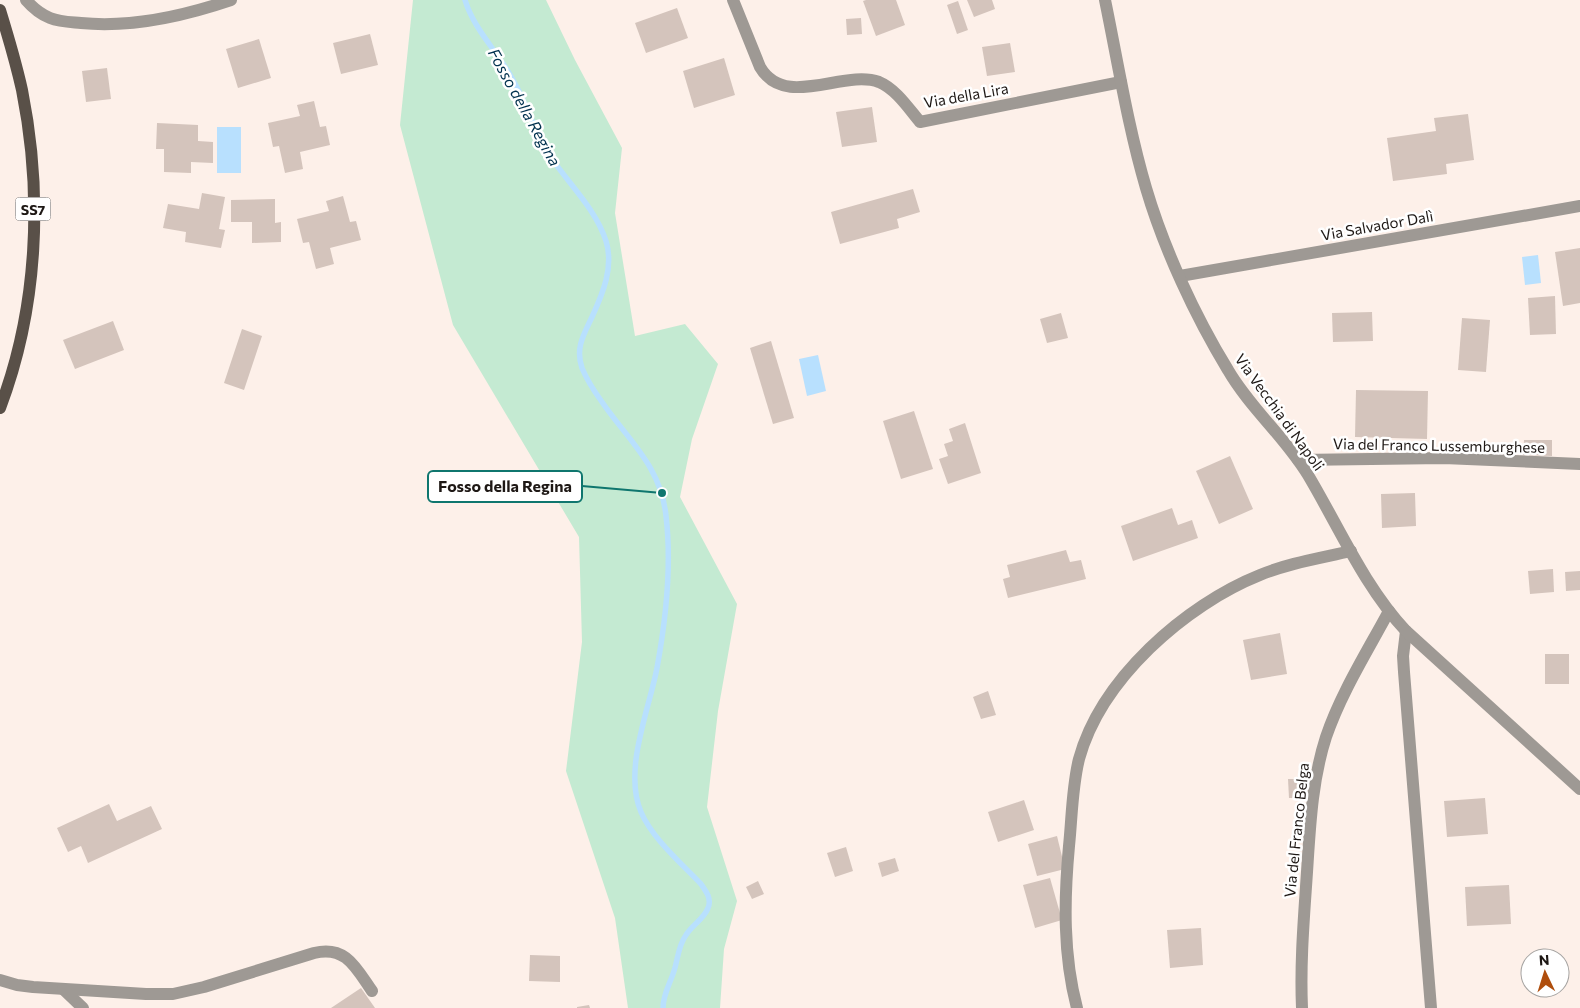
<svg xmlns="http://www.w3.org/2000/svg" width="1580" height="1008" font-family="Commissioner,sans-serif">
<rect width="100%" height="100%" fill="#fdf0e9"/>
<path fill="#c4ead2" d="M 413,0 L 546,0 L 575,60 L 622,148 L 615,213 L 635,336 L 685,324 L 718,364 L 692,439 L 680,497 L 737,604 L 718,711 L 707,807 L 737,901 L 724,949 L 720,1008 L 628,1008 L 615,918 L 566,771 L 582,642 L 579,537 L 453,325 L 400,125 Z"/>
<g fill="#b8e0fe">
<rect x="217" y="127" width="24" height="46"/>
<path d="M 1538,255 L 1541,283 L 1525,285 L 1522,257 Z"/>
<path d="M 818,355 L 826,391 L 807,396 L 799,359 Z"/>
</g>
<g fill="none" stroke-linecap="round" stroke-linejoin="round">
<path stroke="#b8e0fe" stroke-width="5.5" d="M 465,0 C 474,30 499,53 513,80 C 528,106 535,134 552,159 C 571,186 596,210 606,241 C 614,267 603,293 592,317 C 584,334 575,348 582,368 C 587,380 594,391 602,402 C 628,440 661,466 666,516 C 672,566 666,619 657,668 C 649,710 623,770 641,812 C 652,838 681,863 701,884 C 706,891 712,899 708,908 C 704,919 692,925 686,935 C 678,946 678,959 674,971 C 670,984 663,994 663,1008"/>
</g>
<g fill="#d4c4bc">
<path d="M 866,0 L 896,0 L 905,25 L 876,36 L 863,1 Z"/>
<path d="M 967,0 L 992,0 L 995,9 L 974,17 Z"/>
<path d="M 958,1 L 968,30 L 957,34 L 947,5 Z"/>
<path d="M 677,8 L 688,38 L 646,53 L 635,23 Z"/>
<path d="M 861,18 L 862,34 L 847,35 L 846,19 Z"/>
<path d="M 370,34 L 378,65 L 341,74 L 333,43 Z"/>
<path d="M 259,39 L 271,78 L 238,88 L 226,49 Z"/>
<path d="M 1010,43 L 1015,72 L 987,76 L 982,47 Z"/>
<path d="M 724,58 L 735,95 L 694,108 L 683,71 Z"/>
<path d="M 107,68 L 111,99 L 86,102 L 82,71 Z"/>
<path d="M 314,101 L 320,127 L 326,126 L 330,145 L 300,152 L 303,169 L 285,173 L 279,146 L 273,147 L 268,123 L 300,116 L 297,105 Z"/>
<path d="M 872,107 L 877,142 L 842,147 L 836,112 Z"/>
<path d="M 1468,114 L 1474,160 L 1446,164 L 1447,174 L 1393,181 L 1387,138 L 1436,131 L 1434,118 Z"/>
<path d="M 157,123 L 198,125 L 198,141 L 213,142 L 213,163 L 191,162 L 191,173 L 164,172 L 164,149 L 156,149 Z"/>
<path d="M 913,189 L 920,212 L 897,219 L 899,228 L 840,244 L 831,212 Z"/>
<path d="M 202,193 L 225,197 L 219,229 L 225,230 L 221,248 L 185,242 L 186,232 L 163,228 L 168,204 L 199,209 Z"/>
<path d="M 343,196 L 350,222 L 356,221 L 361,240 L 330,248 L 334,264 L 316,269 L 309,242 L 303,243 L 297,219 L 329,211 L 326,201 Z"/>
<path d="M 275,199 L 275,223 L 281,222 L 281,242 L 252,243 L 252,222 L 231,222 L 231,200 Z"/>
<path d="M 1580,248 L 1580,303 L 1563,306 L 1555,252 Z"/>
<path d="M 1555,296 L 1556,334 L 1530,335 L 1528,298 Z"/>
<path d="M 1372,312 L 1373,341 L 1333,342 L 1332,313 Z"/>
<path d="M 1061,313 L 1068,338 L 1047,343 L 1040,319 Z"/>
<path d="M 1462,318 L 1490,320 L 1486,372 L 1458,370 Z"/>
<path d="M 113,321 L 124,350 L 75,369 L 63,340 Z"/>
<path d="M 242,329 L 262,336 L 244,390 L 224,383 Z"/>
<path d="M 771,341 L 794,418 L 773,424 L 750,348 Z"/>
<path d="M 1356,390 L 1428,391 L 1427,439 L 1355,437 Z"/>
<path d="M 914,411 L 933,469 L 901,479 L 883,421 Z"/>
<path d="M 965,423 L 981,473 L 948,484 L 939,459 L 948,456 L 944,444 L 953,441 L 949,429 Z"/>
<path d="M 1524,440 L 1552,440 L 1552,456 L 1523,455 Z"/>
<path d="M 1230,456 L 1253,509 L 1219,524 L 1196,471 Z"/>
<path d="M 1415,493 L 1416,526 L 1382,528 L 1381,494 Z"/>
<path d="M 1172,508 L 1178,525 L 1192,520 L 1198,538 L 1133,561 L 1121,526 Z"/>
<path d="M 1066,550 L 1070,562 L 1081,560 L 1086,579 L 1008,598 L 1003,579 L 1010,577 L 1007,565 Z"/>
<path d="M 1553,569 L 1554,592 L 1530,594 L 1528,571 Z"/>
<path d="M 1580,571 L 1580,590 L 1566,591 L 1565,572 Z"/>
<path d="M 1280,633 L 1287,674 L 1251,680 L 1243,640 Z"/>
<rect x="1545" y="654" width="24" height="30"/>
<path d="M 988,691 L 996,715 L 981,719 L 973,697 Z"/>
<path d="M 1288,779 L 1308,779 L 1308,798 L 1289,798 Z"/>
<path d="M 1485,798 L 1488,834 L 1447,837 L 1444,801 Z"/>
<path d="M 1024,800 L 1034,830 L 998,842 L 988,812 Z"/>
<path d="M 109,804 L 117,821 L 151,806 L 162,829 L 88,863 L 81,846 L 68,852 L 57,828 Z"/>
<path d="M 1057,836 L 1065,869 L 1037,876 L 1028,844 Z"/>
<path d="M 846,847 L 853,871 L 835,877 L 827,853 Z"/>
<path d="M 895,858 L 899,871 L 882,877 L 878,863 Z"/>
<path d="M 1050,878 L 1062,920 L 1035,928 L 1023,885 Z"/>
<path d="M 758,881 L 764,894 L 752,899 L 746,887 Z"/>
<path d="M 1509,885 L 1511,924 L 1467,926 L 1465,887 Z"/>
<path d="M 1201,928 L 1203,965 L 1170,968 L 1167,930 Z"/>
<path d="M 530,955 L 560,956 L 560,982 L 529,981 Z"/>
<path d="M 361,988 L 375,1008 L 331,1008 Z"/>
<path d="M 589,1005 L 590,1008 L 577,1008 L 577,1007 Z"/>
</g>
<g fill="none" stroke-linecap="round" stroke-linejoin="round">
<g stroke="#9e9994" stroke-width="12">
<path d="M 26,0 C 33,8 40,14 50,18 C 60,22 70,22 81,23 C 131,28 184,16 231,0"/>
<path d="M 733,0 L 760,67 C 785,110 843,69 879,82 C 896,89 909,109 920,122 L 1121,82"/>
<path d="M 1180,276 L 1580,206"/>
<path d="M 1298,460 L 1444,458 L 1580,464"/>
<path d="M 1406,631 L 1403,656 L 1404,672 L 1431,1008"/>
<path d="M 0,980 L 17,985 L 33,987 L 146,994 L 173,994 L 204,987 L 314,953 C 346,945 356,968 372,991"/>
<path d="M 63,989 L 83,1008"/>
<path d="M 1077,1008 C 1063,955 1064,900 1069,846 C 1072,817 1072,787 1079,759 C 1101,679 1185,605 1260,575 C 1289,563 1321,558 1351,551"/>
<path d="M 1302,1008 C 1300,962 1304,917 1307,872 C 1310,826 1312,780 1326,737 C 1341,693 1367,652 1389,611"/>
</g>
<path stroke="#9e9994" stroke-width="12" d="M 1105,0 C 1118,63 1128,127 1146,188 C 1164,249 1195,316 1228,370 C 1250,408 1285,437 1308,475 C 1339,527 1364,586 1406,631 L 1580,789"/>
<path stroke="#595048" stroke-width="12" d="M 0,10 C 8,36 16,63 22,90 C 43,195 38,308 0,408"/>
</g>
<g text-anchor="middle" dominant-baseline="central" stroke-width="5" stroke-linejoin="round" paint-order="stroke">
<rect fill="#fff" stroke="#625d5b" stroke-width="1" x="15.5" y="197.5" width="35" height="23" rx="4"/>
<g font-size="14" font-weight="bold" fill="#1e1815">
<text x="33" y="209">SS7</text>
</g>
<g font-size="15" fill="#1e1815" stroke="#fff">
<text transform="translate(966 95) rotate(-10)">Via della Lira</text>
<text transform="translate(1377 225) rotate(-10)">Via Salvador Dalì</text>
<text transform="translate(1280 412) rotate(54)">Via Vecchia di Napoli</text>
<text transform="translate(1439 445) rotate(1)">Via del Franco Lussemburghese</text>
<text transform="translate(1296 830) rotate(-84)">Via del Franco Belga</text>
</g>
<g font-size="16" font-style="italic" fill="#00314e" stroke="#fff">
<text transform="translate(525 107) rotate(61)">Fosso della Regina</text>
</g>
</g>
<path fill="none" stroke="#0f766e" stroke-width="2" d="M662 493L582 486"/>
<circle fill="#0f766e" stroke="#fff" stroke-width="2" cx="662" cy="493" r="5"/>
<rect fill="#fff" stroke="#0f766e" stroke-width="2" x="428" y="471" width="154" height="31" rx="5"/>
<g font-size="16" text-anchor="middle" font-weight="bold" fill="#1e1815">
<text x="505" y="492">Fosso della Regina</text>
</g>
<g transform="translate(1545 973) rotate(356)"><circle r="24" fill="#ffffff" stroke="#a5a3a1"/>
<path d="M0-4L9 19L0 12L-9 19Z" fill="#af4e0d"/>
<text y="-8" font-size="14" font-weight="bold" text-anchor="middle" fill="#1e1815">N</text>
</g>
</svg>
